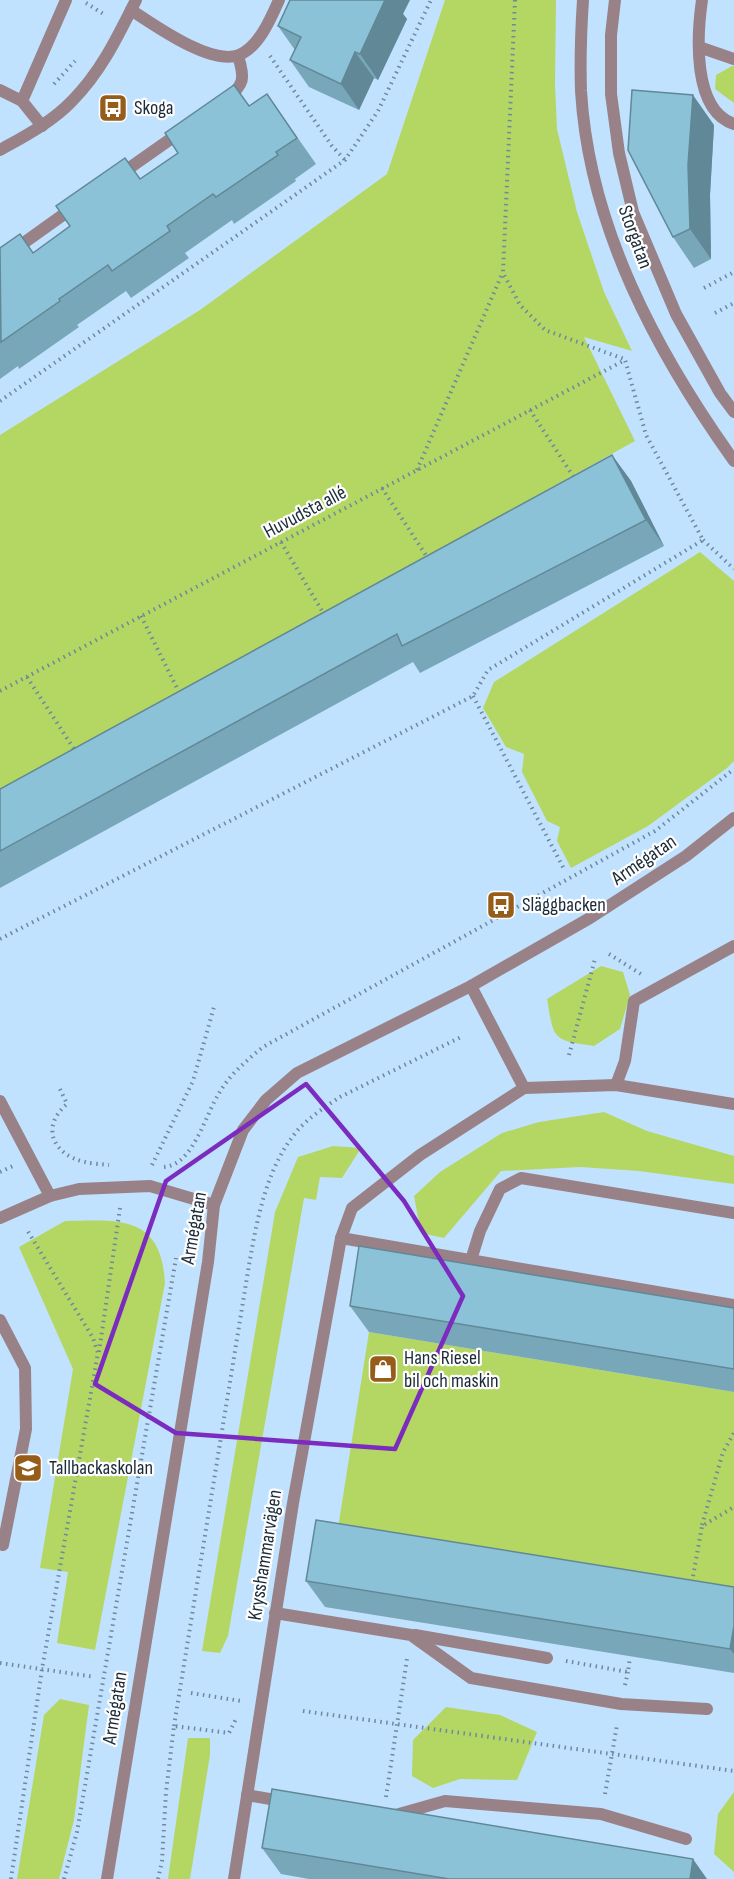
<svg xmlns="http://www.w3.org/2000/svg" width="734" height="1879" font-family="'Sofia Sans Condensed',sans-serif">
<rect width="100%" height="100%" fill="#c1e2fe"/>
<g fill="#b4d763">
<path d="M 445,0 L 556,0 L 555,84 L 557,129 L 577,212 L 604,292 L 632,351 L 584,337 L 635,441 L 0,794 L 0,435 L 200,310 L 387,174 Z"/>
<path d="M 732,66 L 734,66 L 734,103 L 715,89 L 716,75 Z"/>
<path d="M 700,552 L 734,581 L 734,761 L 727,768 L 648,826 L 571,868 L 557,841 L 560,827 L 547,821 L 522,772 L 524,754 L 506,747 L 483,708 L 494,682 Z"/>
<path d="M 601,966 L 623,972 L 630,995 L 620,1029 L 594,1046 C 552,1040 554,1040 547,999 Z"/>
<path d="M 604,1112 L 647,1131 L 734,1156 L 734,1184 L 639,1171 L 580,1167 L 501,1171 L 444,1238 L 421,1233 L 414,1196 L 440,1172 L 502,1133 L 539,1122 Z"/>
<path d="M 333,1146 L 361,1148 L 342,1178 L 320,1177 L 316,1200 L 304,1198 L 228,1636 L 220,1653 L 202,1651 L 275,1212 L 298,1157 Z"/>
<path d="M 65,1221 C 121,1220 161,1215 165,1283 L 95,1650 L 57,1643 L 68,1572 L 40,1568 L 73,1369 L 19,1247 Z"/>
<path d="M 369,1332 L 734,1392 L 734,1611 L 335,1547 Z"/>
<path d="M 60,1699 L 89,1705 L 74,1820 L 59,1879 L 17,1879 L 44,1715 Z"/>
<path d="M 446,1707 L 500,1715 L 537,1732 L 517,1780 L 460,1779 L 433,1788 L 412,1776 L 413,1740 Z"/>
<path d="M 188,1738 L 210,1738 L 210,1755 L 190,1879 L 168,1879 Z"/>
<path d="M 734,1792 L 734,1872 L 714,1854 L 718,1814 Z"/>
</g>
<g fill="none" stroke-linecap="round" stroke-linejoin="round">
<g stroke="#6f889c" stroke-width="4" stroke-dasharray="1.5 4.5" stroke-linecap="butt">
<path d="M 515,0 L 503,273 L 520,305 L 545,330 L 624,359"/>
<path d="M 86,3 L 105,15"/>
<path d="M 270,56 L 332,146 L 345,160"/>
<path d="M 54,84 L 75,61"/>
<path d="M 704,288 L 734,272"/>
<path d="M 715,313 L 734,303"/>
<path d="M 0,401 L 345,160 L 378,111 L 431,0"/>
<path d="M 530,410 L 575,479"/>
<path d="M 417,470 L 502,274"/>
<path d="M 382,488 L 429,560"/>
<path d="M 703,540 L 734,569"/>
<path d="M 281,542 L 325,616"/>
<path d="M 141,616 L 180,694"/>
<path d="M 27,677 L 76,752"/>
<path d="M 0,691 L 625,360"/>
<path d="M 473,696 L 564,869"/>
<path d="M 0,939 L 473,696 L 488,670 L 703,540 L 646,435 L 625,360"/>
<path d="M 609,954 L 641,974"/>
<path d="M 569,1055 L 595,959"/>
<path d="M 60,1089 L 67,1104 C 40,1127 53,1155 85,1162 C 92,1164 101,1164 109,1165"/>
<path d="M 152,1165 L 193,1081 L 214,1007"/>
<path d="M 164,1167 C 193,1165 205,1116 218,1095 C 229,1075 246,1061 263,1047 L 655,831 L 734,769"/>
<path d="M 0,1172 L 13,1166"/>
<path d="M 99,1352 L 120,1208"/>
<path d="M 702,1525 L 723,1452 L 734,1433"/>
<path d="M 692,1582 L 702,1526 L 734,1507"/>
<path d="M 566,1661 L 628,1672 L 630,1657"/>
<path d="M 0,1663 L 95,1677"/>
<path d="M 625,1685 L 628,1672"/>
<path d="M 191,1693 L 241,1701"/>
<path d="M 303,1711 L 734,1771"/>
<path d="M 174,1726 L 249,1265 C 257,1220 266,1168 297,1131 C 308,1118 325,1107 340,1097 L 461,1037"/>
<path d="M 605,1794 L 617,1725"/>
<path d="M 386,1797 L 407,1659"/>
<path d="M 11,1879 L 42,1669 L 98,1353 L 93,1338 L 27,1230"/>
<path d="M 64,1879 L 77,1832 L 176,1258"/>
<path d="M 158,1879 L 162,1861 L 166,1792 L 174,1726 L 229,1733 L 236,1719"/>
</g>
<g stroke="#998287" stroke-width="12">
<path d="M 702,0 C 697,35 692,110 734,124"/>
<path d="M 131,10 C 154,25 211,66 239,55 C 259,47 271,18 279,0"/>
<path d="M 699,47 L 734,59"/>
<path d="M 0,90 L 22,101 L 42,126"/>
<path d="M 225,100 C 245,85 245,78 238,56"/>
<path d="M 22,101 L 66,0"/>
<path d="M 118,176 L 182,131"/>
<path d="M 0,260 L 74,207"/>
<path d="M 616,1085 L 625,1061 L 634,1001 L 734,946"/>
<path d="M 524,1088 L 616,1085 L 734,1104"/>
<path d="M 0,1101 L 50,1196"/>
<path d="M 471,1260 L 480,1231 L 500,1189 L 521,1178 L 734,1213"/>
<path d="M 0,1320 L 25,1368 L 26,1429 L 3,1545"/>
<path d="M 275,1613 L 411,1635 L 471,1678 L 621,1704 L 707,1709"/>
<path d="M 415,1635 L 547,1658"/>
<path d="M 247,1795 L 287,1802"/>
<path d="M 392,1816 L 445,1801 L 601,1814 L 686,1839"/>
</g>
<g stroke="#998287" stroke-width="12">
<path d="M 0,150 C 25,136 52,122 72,101 C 101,72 118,36 136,0"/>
<path d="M 0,1218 L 50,1196 L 79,1189 L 150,1186 L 214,1205"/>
<path d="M 341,1238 L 734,1305"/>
<path d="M 234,1879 L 293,1503 L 341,1238 L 352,1208 L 420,1155 L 524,1088 L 471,986"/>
</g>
<g stroke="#998287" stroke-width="12">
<path d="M 583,0 C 581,30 580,61 581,91 C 589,227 657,353 734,461"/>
<path d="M 615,0 L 611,35 L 611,94 L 619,153 L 633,212 L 676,314 L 720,393 L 734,412"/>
<path d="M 107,1879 L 208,1262 L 214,1205 L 243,1130 L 266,1100 L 297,1073 L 471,986 L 590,918 L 686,856 L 734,818"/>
</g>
</g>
<g fill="#78a7b9">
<path d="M 403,14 L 407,19 L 378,80 L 374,78 L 359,110 L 309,87 L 290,60 L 295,50 L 278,26 Z"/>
<path d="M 267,94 L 316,164 L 295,179 L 296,181 L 234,224 L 232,220 L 185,253 L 189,258 L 131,298 L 126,291 L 77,325 L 79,327 L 19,369 L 18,366 L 0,379 L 0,248 L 33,253 Z"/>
<path d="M 714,125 L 710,195 L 711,259 L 694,268 L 673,237 Z"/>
<path d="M 612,455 L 631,481 L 664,546 L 420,673 L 413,662 L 0,888 L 0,789 Z"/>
<path d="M 350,1306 L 734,1308 L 734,1392 L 369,1332 Z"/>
<path d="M 306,1581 L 734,1587 L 734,1673 L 325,1607 Z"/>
<path d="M 262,1848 L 707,1879 L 309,1879 L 281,1874 Z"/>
</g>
<g fill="#618896">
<path d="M 385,0 L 410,0 L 403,14 L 407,19 L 378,80 L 360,54 Z"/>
<path d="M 355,52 L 374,78 L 359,110 L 341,84 Z"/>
<path d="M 693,95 L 714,125 L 710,195 L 711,259 L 690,229 L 688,165 Z"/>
<path d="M 612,455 L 631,481 L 664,546 L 646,520 Z"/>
<path d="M 734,1626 L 734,1654 L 730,1649 Z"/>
<path d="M 693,1859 L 707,1879 L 690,1879 Z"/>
</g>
<g fill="#8bc2d7" stroke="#618896" stroke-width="1.5">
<path d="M 290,0 L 385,0 L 360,54 L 355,52 L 341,84 L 290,60 L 301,37 L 278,26 Z"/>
<path d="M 234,85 L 249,106 L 267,94 L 297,138 L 276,152 L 278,155 L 216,197 L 213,194 L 167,226 L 170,231 L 112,271 L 108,265 L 59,299 L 60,301 L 1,342 L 0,248 L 20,234 L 33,253 L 70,226 L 56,206 L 125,158 L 140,179 L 178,153 L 165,133 Z"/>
<path d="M 632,90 L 693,95 L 688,165 L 690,229 L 673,237 L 628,150 Z"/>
<path d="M 612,455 L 646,520 L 402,646 L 397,634 L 0,851 L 0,789 Z"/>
<path d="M 359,1246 L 734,1308 L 734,1369 L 350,1306 Z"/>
<path d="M 316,1520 L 734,1587 L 734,1626 L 730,1649 L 306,1581 Z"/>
<path d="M 272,1789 L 693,1859 L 690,1879 L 449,1879 L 262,1848 Z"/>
</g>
<path fill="none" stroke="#7b2cbf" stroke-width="4.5" stroke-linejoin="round" d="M 306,1084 L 404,1201 L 463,1296 L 395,1449 L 176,1433 L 95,1384 L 166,1181 Z"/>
<defs>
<g id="bus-square" transform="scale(1.5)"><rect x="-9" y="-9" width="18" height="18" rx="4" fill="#965c1a" stroke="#fefefe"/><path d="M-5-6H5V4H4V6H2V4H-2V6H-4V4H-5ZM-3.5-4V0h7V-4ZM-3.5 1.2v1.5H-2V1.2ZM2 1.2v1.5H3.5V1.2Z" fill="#fff"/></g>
<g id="shop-square" transform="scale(1.5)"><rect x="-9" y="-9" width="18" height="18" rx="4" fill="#965c1a" stroke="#fefefe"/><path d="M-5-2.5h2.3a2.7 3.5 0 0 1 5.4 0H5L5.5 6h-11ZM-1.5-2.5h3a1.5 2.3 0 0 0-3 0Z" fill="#fff"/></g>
<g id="school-square" transform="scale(1.5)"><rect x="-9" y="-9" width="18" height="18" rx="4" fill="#965c1a" stroke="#fefefe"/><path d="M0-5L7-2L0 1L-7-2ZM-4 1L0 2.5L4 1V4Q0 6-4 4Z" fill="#fff"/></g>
</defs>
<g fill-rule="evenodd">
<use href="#bus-square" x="113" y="108"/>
<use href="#bus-square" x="501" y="905"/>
<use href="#shop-square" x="383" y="1369"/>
<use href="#school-square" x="28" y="1468"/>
</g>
<g text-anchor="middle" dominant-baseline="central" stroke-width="4.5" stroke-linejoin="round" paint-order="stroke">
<g font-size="20" fill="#1a2a37" stroke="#fefefe" text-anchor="start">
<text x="134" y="108">Skoga</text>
<text x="522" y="905">Släggbacken</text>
<text x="404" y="1358">Hans Riesel<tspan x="404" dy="23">bil och maskin</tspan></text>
<text x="49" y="1468">Tallbackaskolan</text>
</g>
<g font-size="20" fill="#1a2a37" stroke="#fefefe">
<text transform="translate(635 237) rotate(70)">Storgatan</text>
<text transform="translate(305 512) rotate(-28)">Huvudsta allé</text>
<text transform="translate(644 860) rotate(-34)">Armégatan</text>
<text transform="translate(194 1228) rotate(-80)">Armégatan</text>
<text transform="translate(265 1555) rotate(-81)">Krysshammarvägen</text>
<text transform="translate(115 1708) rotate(-81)">Armégatan</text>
</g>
</g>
</svg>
